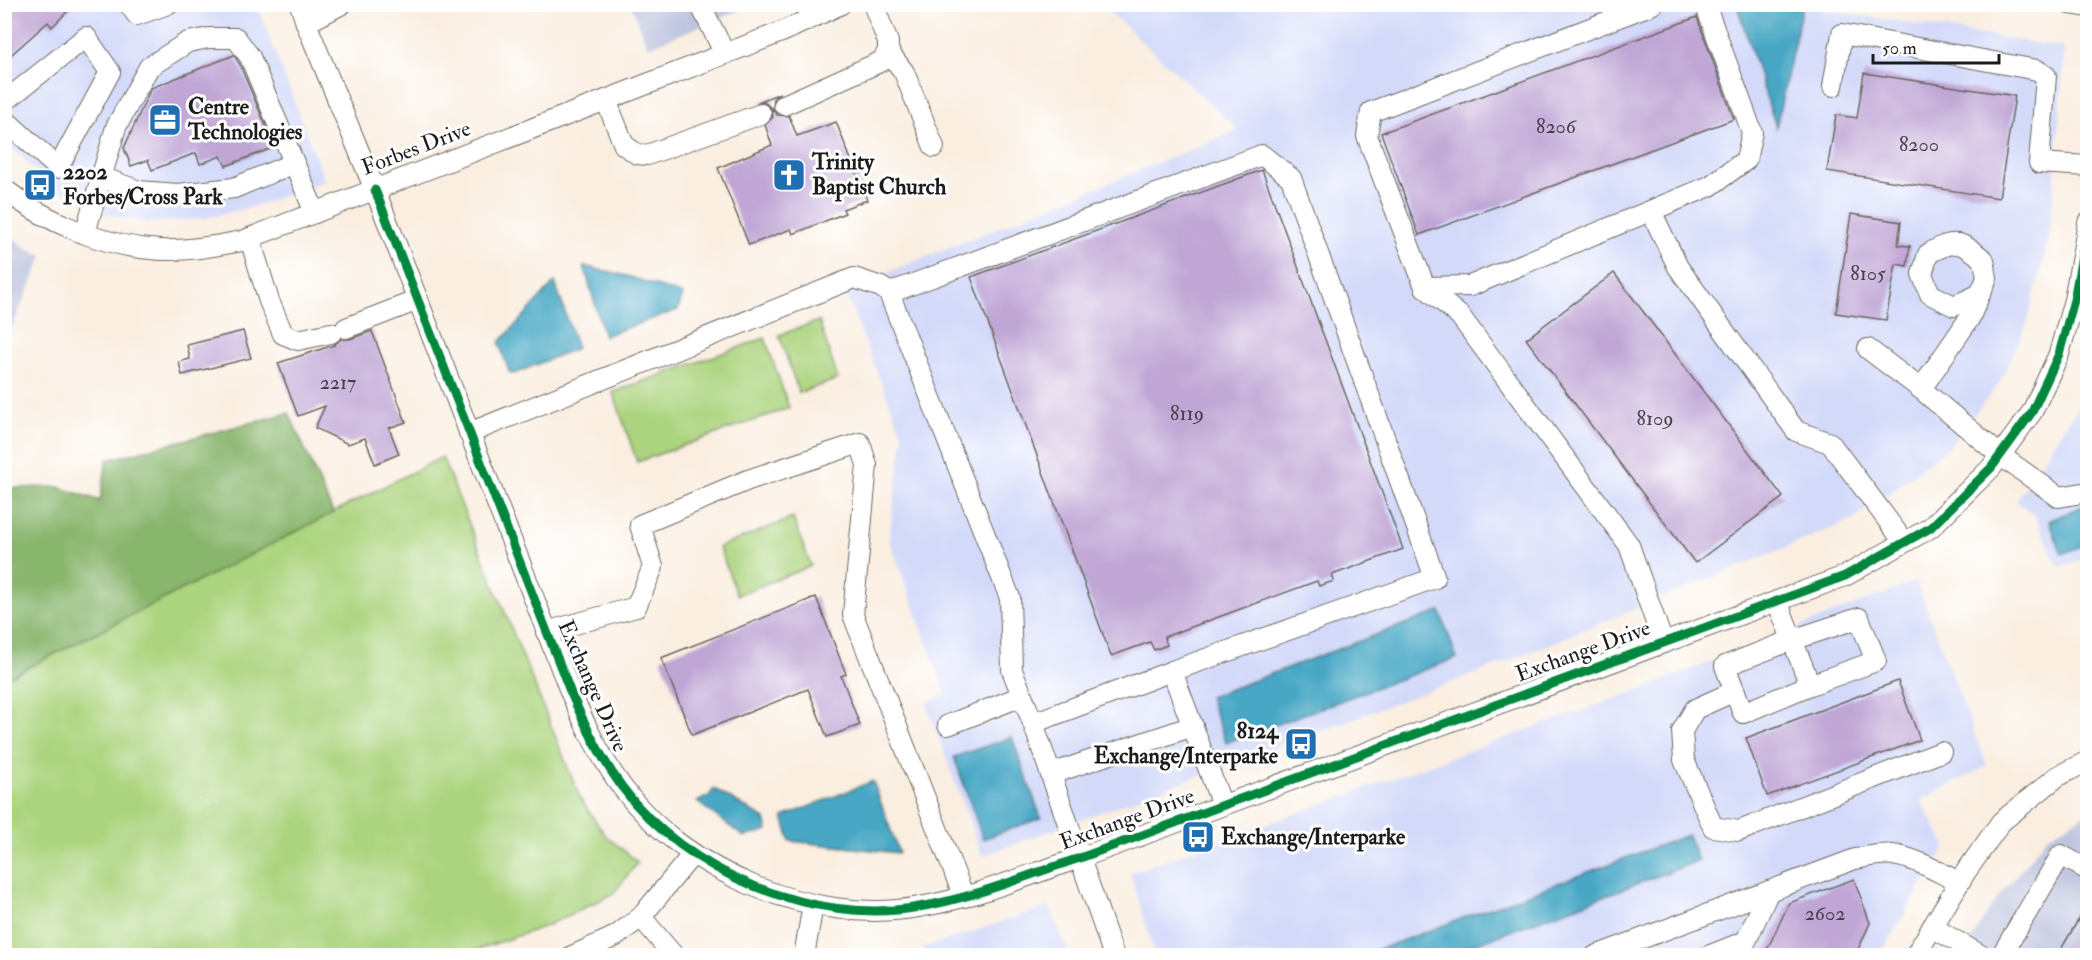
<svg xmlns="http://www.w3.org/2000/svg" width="2092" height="960" font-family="'IM FELL Double Pica',serif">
<rect width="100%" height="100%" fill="#fff"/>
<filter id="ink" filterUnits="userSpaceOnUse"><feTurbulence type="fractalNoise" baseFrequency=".0167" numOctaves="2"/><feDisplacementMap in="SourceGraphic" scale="12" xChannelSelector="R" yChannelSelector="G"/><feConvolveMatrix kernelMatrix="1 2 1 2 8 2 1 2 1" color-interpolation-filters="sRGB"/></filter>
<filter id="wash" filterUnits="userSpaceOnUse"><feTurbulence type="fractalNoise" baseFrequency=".008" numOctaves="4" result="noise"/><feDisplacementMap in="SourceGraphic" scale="24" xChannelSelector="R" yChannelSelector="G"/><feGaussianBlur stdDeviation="1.35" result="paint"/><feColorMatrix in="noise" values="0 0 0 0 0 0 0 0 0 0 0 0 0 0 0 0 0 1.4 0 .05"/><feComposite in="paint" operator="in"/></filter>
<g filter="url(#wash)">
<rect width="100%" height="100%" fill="#faeee0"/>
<g fill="#d2d9f9">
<path d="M 1813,4 L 1825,10 L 2065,48 L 2050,234 L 2027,323 L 1999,384 L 1947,448 L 1855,519 L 1498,665 L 982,856 L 926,703 L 946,695 L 889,539 L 903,436 L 844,290 L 1239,130 L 1102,5 Z"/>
<path d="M 4,5 L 257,5 L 325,181 L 252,207 L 206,218 L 146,223 L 101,213 L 52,186 L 5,141 Z"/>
<path d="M 2087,381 L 2087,558 L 2058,567 L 2035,516 L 2016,501 L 2077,408 Z"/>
<path d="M 1916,581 L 1987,766 L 1921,800 L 1946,846 L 1880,955 L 1155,955 L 1130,873 L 1644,688 Z"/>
<path d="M 1050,906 L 1069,955 L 926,956 L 923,948 Z"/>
</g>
<g fill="#bcc3de">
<path d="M 631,5 L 753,5 L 648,47 Z"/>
<path d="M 5,231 L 23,246 L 43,256 L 5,343 Z"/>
<path d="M 2087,813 L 2087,955 L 1962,956 L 1991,907 L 2047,837 Z"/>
</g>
<g fill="#acd47e" stroke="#64784d" stroke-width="1.5">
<path d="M 819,321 L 838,379 L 799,393 L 779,335 Z"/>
<path d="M 765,338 L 789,408 L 637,462 L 613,392 Z"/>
<path d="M 442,457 L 581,800 L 606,836 L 638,862 L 613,894 L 546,926 L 462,955 L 5,955 L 5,679 Z"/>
<path d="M 793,518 L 811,566 L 737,595 L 719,547 Z"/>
</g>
<path fill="#89b66d" stroke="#526944" stroke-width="1.5" d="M 289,413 L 333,513 L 5,679 L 5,488 L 59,487 L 100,501 L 107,460 Z"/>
<g fill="#46a7c5" stroke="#316270" stroke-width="1.5">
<path d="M 1739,5 L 1797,4 L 1802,7 L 1776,127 L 1738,9 Z"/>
<path d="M 584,266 L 631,277 L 683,295 L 678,310 L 604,336 Z"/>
<path d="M 555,282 L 577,348 L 514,374 L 509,372 L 499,343 Z"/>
<path d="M 2087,504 L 2087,544 L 2062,554 L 2049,521 Z"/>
<path d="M 1440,611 L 1457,658 L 1226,743 L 1209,697 Z"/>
<path d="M 1012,737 L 1041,818 L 983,839 L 954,757 Z"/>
<path d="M 873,781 L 899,853 L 790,841 L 783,817 Z"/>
<path d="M 714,789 L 765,819 L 768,831 L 744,837 L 697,802 L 709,796 Z"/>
<path d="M 1688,835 L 1698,861 L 1445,955 L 1363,955 Z"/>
</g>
<g id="blocks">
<g fill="#c0a6d5">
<path d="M 4,4 L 75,4 L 52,27 L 48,22 L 4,61 Z"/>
<path d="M 1697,17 L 1734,119 L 1419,235 L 1381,133 Z"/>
<path d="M 234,55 L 239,63 L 275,147 L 226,166 L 221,156 L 200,164 L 196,153 L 152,170 L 148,160 L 131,166 L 124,148 L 151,88 Z"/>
<path d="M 1864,73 L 2015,96 L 1999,198 L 1827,171 L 1836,115 L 1857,118 Z"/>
<path d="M 780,93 L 774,98 L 773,109 L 777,115 L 789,116 L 797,136 L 836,122 L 867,200 L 843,209 L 845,213 L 793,234 L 791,229 L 749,245 L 718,168 L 772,145 L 765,125 L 773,117 L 772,109 L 764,102 L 756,103 Z"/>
<path d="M 1262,170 L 1403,549 L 1332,575 L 1334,581 L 1319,586 L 1317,581 L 1164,637 L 1167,645 L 1154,650 L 1150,642 L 1111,656 L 971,277 Z"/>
<path d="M 1851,214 L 1901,222 L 1898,245 L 1910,246 L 1907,266 L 1896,264 L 1886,320 L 1836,313 Z"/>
<path d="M 1614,273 L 1783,497 L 1695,563 L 1526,339 Z"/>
<path d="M 243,331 L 251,358 L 182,375 L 179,362 L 190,359 L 187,345 Z"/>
<path d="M 372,331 L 406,422 L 389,428 L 399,454 L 375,464 L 365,438 L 348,444 L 315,428 L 325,406 L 298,416 L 278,363 L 334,345 L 341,339 L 350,339 Z"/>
<path d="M 816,597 L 846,674 L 841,676 L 860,725 L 827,737 L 808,689 L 692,735 L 661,658 Z"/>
<path d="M 1898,681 L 1920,740 L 1767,796 L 1746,738 Z"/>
<path d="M 1854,879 L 1870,923 L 1855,956 L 1764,956 L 1789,903 Z"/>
<path d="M 2088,903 L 2088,956 L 2057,956 Z"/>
</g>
</g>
</g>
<g filter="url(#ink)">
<use href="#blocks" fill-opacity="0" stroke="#6a6661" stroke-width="1.5"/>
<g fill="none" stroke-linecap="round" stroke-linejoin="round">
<g stroke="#6a6661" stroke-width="22">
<g id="minor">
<path d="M 129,4 L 137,15 L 168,4"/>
<path d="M 300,4 L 306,23"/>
<path d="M 342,4 L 306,23 L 375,190 L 570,691 C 585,725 600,757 622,787 C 685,873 814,926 919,907 C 974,898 1027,875 1080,858 L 1845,576 L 1930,528 L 1991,468 L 2032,412 L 2059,354 L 2074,300 L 2088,223"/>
<path d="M 700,4 L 725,54"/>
<path d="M 1653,4 L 1371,112 L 1367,136 L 1425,287 L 1460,316 L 1629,545 L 1663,643"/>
<path d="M 2070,4 L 2088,7"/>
<path d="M 888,51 L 904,72 L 934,147"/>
<path d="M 1833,86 L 1842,34 L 2037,70 L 2046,76 L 2039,163 L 2088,166"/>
<path d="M 606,100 L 624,145 L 637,154 L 647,155 L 761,114"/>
<path d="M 4,102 L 86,37 L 110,72 L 58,168 L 4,119"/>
<path d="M 784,105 L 882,61 L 888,51 L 888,42 L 873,4"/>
<path d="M 101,177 L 139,191 L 178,194 L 234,188 L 294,163"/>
<path d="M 4,189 C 47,223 106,247 160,250 C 188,251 215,246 242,241 L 784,31 L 841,4"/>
<path d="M 1651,211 L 1678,267 L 1796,431 L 1830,443 L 1904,542"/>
<path d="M 85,233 L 116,127 L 149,67 L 188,42 L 209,38 L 236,38 L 250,57 L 315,213"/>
<path d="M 250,239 L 269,301 L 283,334 L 298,340 L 331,333"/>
<path d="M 1425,287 L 1470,286 L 1710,186 L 1746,160 L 1752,132 L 1705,4"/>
<path d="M 1980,294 L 1954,306 L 1930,294 L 1922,274 L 1928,254 C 1955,238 1961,241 1984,260 L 1987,278 L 1969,319 L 1921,389 L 2001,456 L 2059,497 L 2088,492"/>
<path d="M 346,328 L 418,300"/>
<path d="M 1868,349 L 1921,389"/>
<path d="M 469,433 L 854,278 L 881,287 L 889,293"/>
<path d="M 1777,601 L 1810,685 L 1743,713 L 1725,666 L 1792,640 L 1859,618 L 1876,661 L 1810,685"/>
<path d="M 546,632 L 636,607 L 653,567 L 640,525 L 748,480 L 860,443 L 867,465 L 853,615 L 964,897"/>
<path d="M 1735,691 L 1695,709 L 1682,731 L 1684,760 L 1713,827 L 1739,831 L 1941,752"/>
<path d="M 1033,723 L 1172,671"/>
<path d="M 948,725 L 1022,696"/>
<path d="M 1051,774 L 1193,726"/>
<path d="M 641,917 L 674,956"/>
<path d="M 1932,927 L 1982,956"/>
<path d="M 572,956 L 616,936 L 641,917 L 692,855"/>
<path d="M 804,956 L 813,905"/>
<path d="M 1114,956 L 1033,723 L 1012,670 L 1010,598 L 889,293 L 1262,155 L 1291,178 L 1435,578 L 1172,671 L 1222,805"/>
<path d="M 1595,956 L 1855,859 C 1867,857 1881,853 1893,855 C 1916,858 1938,872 1959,882"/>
<path d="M 1708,956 L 1746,941 L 1769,891"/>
<path d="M 1915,956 L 1965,873 L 2001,822 L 2058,776 L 2088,761"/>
<path d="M 2001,956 L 2061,855 L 2088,870"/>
</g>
</g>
<use href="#minor" stroke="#fff" stroke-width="20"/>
<g stroke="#fff" stroke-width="13">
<path id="cycleway" d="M 375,190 L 570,691 C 585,725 600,757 622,787 C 685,873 814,926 919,907 C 974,898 1027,875 1080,858 L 1845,576 L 1930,528 L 1991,468 L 2032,412 L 2059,354 L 2074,300 L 2088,223"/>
</g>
<use href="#cycleway" stroke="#00873e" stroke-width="9"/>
</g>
</g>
<defs>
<g id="office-square" transform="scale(1.725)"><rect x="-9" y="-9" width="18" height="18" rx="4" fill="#1f6fb2" stroke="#fff"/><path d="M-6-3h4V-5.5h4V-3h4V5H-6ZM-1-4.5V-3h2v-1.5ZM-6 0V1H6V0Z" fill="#fff"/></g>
<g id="church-square" transform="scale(1.725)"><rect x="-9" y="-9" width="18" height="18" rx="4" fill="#1f6fb2" stroke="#fff"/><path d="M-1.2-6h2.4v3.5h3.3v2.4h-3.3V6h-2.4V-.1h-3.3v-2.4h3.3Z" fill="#fff"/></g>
<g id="bus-square" transform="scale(1.725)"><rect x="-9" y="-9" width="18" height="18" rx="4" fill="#1f6fb2" stroke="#fff"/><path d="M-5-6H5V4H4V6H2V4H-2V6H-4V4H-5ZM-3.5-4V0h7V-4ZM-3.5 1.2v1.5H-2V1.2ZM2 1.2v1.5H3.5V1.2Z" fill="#fff"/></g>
</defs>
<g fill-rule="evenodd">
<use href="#office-square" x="165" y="120"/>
<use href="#church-square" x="789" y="175"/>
<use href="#bus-square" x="40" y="185"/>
<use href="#bus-square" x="1301" y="744"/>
<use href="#bus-square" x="1198" y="837"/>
</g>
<g text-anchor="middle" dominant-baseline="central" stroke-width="6" stroke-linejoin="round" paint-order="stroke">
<g font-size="20" fill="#453e4a">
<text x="1556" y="126">8206</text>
<text x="1919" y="144">8200</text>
<text x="1868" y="273">8105</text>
<text x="338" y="382">2217</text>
<text x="1187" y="413">8119</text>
<text x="1655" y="418">8109</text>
<text x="1825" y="913">2602</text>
</g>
<g font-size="22" font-weight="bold" fill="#1c1c1c" stroke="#fff" text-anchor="start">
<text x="188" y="107">Centre<tspan x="188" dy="25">Technologies</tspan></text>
<text x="812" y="162">Trinity<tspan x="812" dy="25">Baptist Church</tspan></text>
<text x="63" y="172">2202<tspan x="63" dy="25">Forbes/Cross Park</tspan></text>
<text x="1278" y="731" text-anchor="end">8124<tspan x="1278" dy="25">Exchange/Interparke</tspan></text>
<text x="1221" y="837">Exchange/Interparke</text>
</g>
<g font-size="22" fill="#1c1c1c" stroke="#fff">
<text transform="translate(416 148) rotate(-21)">Forbes Drive</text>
<text transform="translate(1583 651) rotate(-20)">Exchange Drive</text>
<text transform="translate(593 686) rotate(66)">Exchange Drive</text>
<text transform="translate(1127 819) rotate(-20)">Exchange Drive</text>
</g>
</g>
<rect width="2092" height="960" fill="none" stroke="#fff" stroke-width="24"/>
<path d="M1873 54v9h126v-9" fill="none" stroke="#1c1c1c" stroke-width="3"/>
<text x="1882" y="54" font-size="18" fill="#1c1c1c" stroke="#ffffff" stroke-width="4.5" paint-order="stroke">50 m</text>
</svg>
